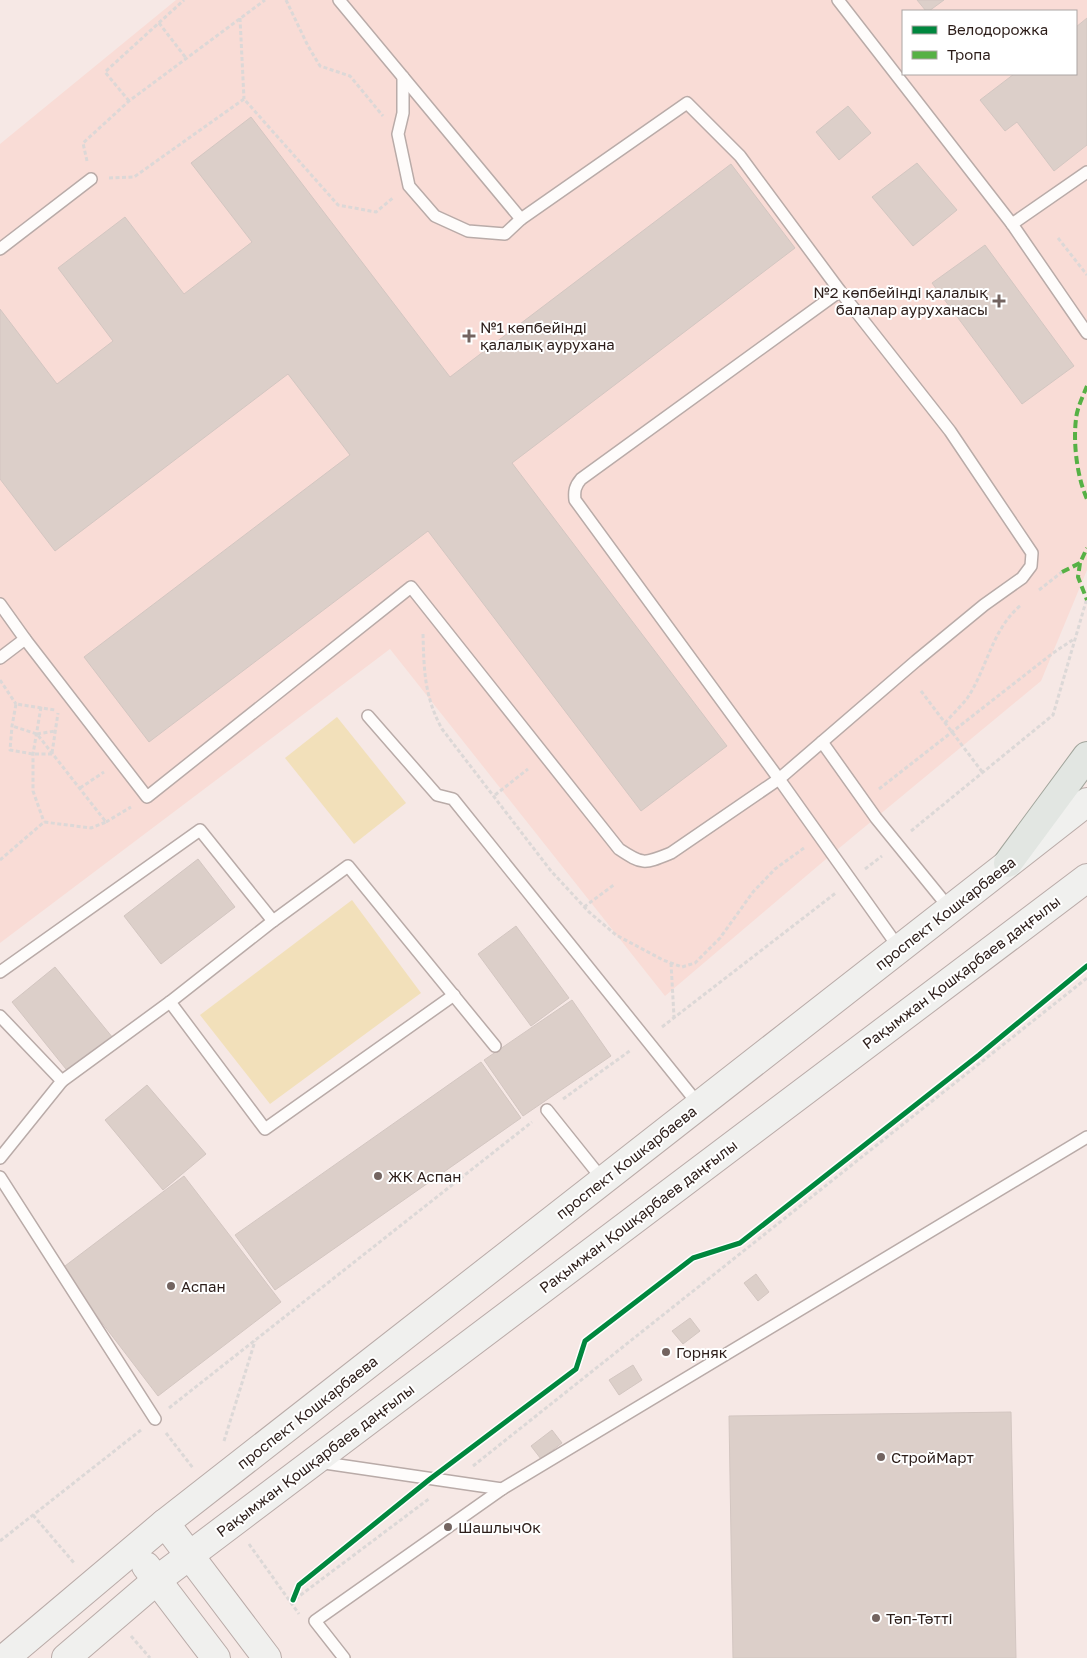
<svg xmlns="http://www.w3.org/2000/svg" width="1087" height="1658" font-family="'Golos Text',sans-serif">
<rect width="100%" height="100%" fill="#f6e8e5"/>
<path fill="#f9dcd6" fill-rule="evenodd" d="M 176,0 L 1087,0 L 1087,570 L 1041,681 L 832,854 L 665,996 L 390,649 L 0,943 L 0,144 ZM 903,11 L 1076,11 L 1076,74 L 903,74 Z"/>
<g fill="#f2e0ba">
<path d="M 337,717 L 406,803 L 354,844 L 285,758 Z"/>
<path d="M 352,900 L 421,993 L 270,1104 L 200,1015 Z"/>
</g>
<g fill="#dccfc9" stroke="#d3c6c1">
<path d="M 917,0 L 944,0 L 929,11 L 926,11 Z"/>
<path d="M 1087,18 L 1087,145 L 1054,171 L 1017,122 L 1005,131 L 980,100 L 1014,74 L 1076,74 L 1076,27 Z"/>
<path d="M 848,106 L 871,133 L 839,160 L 816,132 Z"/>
<path d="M 251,117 L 450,377 L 731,164 L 795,248 L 512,463 L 727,746 L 641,811 L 428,531 L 149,742 L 84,657 L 350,455 L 288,374 L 55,551 L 0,479 L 0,309 L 57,384 L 113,341 L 58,268 L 125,217 L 184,294 L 252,242 L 191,163 Z"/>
<path d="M 917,163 L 957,210 L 913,246 L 872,197 Z"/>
<path d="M 985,245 L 1074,366 L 1022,404 L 932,283 Z"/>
<path d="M 198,859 L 235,907 L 161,964 L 124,916 Z"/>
<path d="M 516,926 L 569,998 L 531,1026 L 478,954 Z"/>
<path d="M 55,967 L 113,1038 L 70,1074 L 12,1002 Z"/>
<path d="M 572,1000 L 611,1056 L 523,1116 L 484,1060 Z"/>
<path d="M 481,1062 L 521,1118 L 275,1290 L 235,1235 Z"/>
<path d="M 147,1085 L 206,1154 L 163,1190 L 105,1120 Z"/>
<path d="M 184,1176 L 281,1302 L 158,1396 L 61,1269 Z"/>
<path d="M 756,1274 L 769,1292 L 758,1301 L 744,1283 Z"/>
<path d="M 690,1318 L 700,1331 L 683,1344 L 672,1331 Z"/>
<path d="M 633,1365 L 642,1380 L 619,1395 L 609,1380 Z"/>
<path d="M 1011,1412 L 1016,1658 L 733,1658 L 729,1416 Z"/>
<path d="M 552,1430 L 562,1443 L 541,1459 L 531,1446 Z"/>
</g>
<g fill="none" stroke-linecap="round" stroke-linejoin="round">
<g stroke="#b9aba8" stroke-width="14">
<g id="service">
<path d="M 339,0 L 521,219 L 687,103 L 740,156 L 840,291 L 950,431 L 1032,553 L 1031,566 L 1022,578 L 984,605 L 916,661 L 779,779 L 899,948"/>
<path d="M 838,0 L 1012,224 L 1087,333"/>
<path d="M 403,77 L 403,113 L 398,134 L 409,186 L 435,216 L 468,231 L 505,234 L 521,219"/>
<path d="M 1012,224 L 1087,172"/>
<path d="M 0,249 L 91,179"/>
<path d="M 0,604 L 25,639 L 0,658"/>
<path d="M 25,639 L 147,797 L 411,587 L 619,849 C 643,865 644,864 671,853 L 779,779 L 575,500 C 574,491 575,486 581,479 L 840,291"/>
<path d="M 368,716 L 437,795 L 453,799 L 699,1105"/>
<path d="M 822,742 L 876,818 L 950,909"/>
<path d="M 273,921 L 170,1002 L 265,1129 L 454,995"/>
<path d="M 0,972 L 200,830 L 273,921 L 348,866 L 495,1046"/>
<path d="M 0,1016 L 62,1081 L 0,1158"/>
<path d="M 62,1081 L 170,1002"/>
<path d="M 547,1110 L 603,1180"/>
<path d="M 0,1177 L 155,1419"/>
<path d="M 318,1462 L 502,1489"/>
<path d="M 344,1658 L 315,1621 L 502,1489 L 1087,1137"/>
</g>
</g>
<g stroke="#b9aba8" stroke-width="30">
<g id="secondary">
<path d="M 165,1523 L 267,1658"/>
<path d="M 146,1566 L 216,1658"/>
<path d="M 5,1658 L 165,1523 L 1087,802"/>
<path d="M 66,1658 L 157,1580 L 1087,878"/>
</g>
</g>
<g stroke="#a1a49b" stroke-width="30">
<path id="primary" d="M 1008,863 L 1087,756"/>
</g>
<g stroke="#dcd8d7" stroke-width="3" stroke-dasharray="4 2.5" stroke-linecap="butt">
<path d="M 286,0 L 308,46 L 320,66 L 350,76 L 383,116"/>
<path d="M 240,18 L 244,99"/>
<path d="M 159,23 L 186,58"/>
<path d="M 129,101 L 105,72 L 184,0"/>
<path d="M 87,161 L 83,143 L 129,101 L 265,0"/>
<path d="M 109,178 L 134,177 L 244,99 L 338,205 L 376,212 L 394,197"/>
<path d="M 1058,238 L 1087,275"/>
<path d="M 1039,590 L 1062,572"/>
<path d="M 423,634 C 424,669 424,696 442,729 L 551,871 L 589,912 L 616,935 L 663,960 L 682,967 L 695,963 L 720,938 L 753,892 L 775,869 L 804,848"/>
<path d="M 0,680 L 16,704"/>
<path d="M 921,691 L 983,773"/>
<path d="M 41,707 L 33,754 L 33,791 L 44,822"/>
<path d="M 945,723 C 951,716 959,708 966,700 C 987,670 991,630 1021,605"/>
<path d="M 37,734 L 55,731"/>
<path d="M 52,753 L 58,713"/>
<path d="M 52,754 L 33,754 L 10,750 L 12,726 L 16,704 L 55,710"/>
<path d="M 80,788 L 104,772"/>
<path d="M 879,789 L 1053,653 L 1074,639"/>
<path d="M 495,795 L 528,769"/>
<path d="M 106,822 L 131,807"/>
<path d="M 911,831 L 1053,715 L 1087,598"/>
<path d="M 0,860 L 44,822 L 91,828 L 106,822 L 37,734 L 12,726"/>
<path d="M 865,869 L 882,856"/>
<path d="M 584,907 L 615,884"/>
<path d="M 671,963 L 674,1017"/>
<path d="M 662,1027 L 837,892"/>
<path d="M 563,1099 L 631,1050"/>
<path d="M 169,1408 L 532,1122"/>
<path d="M 166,1433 L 193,1468"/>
<path d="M 224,1441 L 255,1341"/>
<path d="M 473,1466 L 1087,978"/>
<path d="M 33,1515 L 75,1564"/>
<path d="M 0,1541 L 141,1430"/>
<path d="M 249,1544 L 299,1614"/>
<path d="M 290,1603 L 430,1498"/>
<path d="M 131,1636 L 150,1658"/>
</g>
<use href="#service" stroke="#fefcfb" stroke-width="11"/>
<use href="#secondary" stroke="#f0f0ee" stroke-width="28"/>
<use href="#primary" stroke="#e2e6e2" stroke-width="28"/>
<g stroke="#56b145" stroke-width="4" stroke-dasharray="8 4" stroke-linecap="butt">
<path d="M 1087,386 C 1083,396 1077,408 1076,419 C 1073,443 1077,477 1087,499"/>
<path d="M 1080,563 L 1078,577 L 1087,600"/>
<path d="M 1062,572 L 1080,563 L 1087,548"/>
</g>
<g stroke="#fff" stroke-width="8">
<path id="cycleway" d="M 293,1600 L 299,1585 L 430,1479 L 576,1369 L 585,1341 L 693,1258 L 740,1243 L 979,1055 L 1087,966"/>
</g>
<use href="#cycleway" stroke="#00873e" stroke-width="5"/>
</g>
<g fill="#736460" stroke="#fff" stroke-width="2">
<path d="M996.5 293.5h5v5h5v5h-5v5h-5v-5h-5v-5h5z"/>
<path d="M466.5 328.5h5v5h5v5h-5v5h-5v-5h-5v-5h5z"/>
<circle cx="378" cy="1176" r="5"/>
<circle cx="171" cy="1286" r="5"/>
<circle cx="666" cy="1352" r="5"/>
<circle cx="881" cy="1457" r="5"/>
<circle cx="448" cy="1527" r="5"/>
<circle cx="876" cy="1618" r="5"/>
</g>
<g text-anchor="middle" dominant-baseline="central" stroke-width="4" stroke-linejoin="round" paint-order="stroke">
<g font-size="15" fill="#2c1d19" stroke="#fff" text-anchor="start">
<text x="988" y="292" text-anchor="end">№2 көпбейінді қалалық<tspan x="988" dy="17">балалар ауруханасы</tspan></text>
<text x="480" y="327">№1 көпбейінді<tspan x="480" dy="17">қалалық аурухана</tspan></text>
<text x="388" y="1176">ЖК Аспан</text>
<text x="181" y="1286">Аспан</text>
<text x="676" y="1352">Горняк</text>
<text x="891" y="1457">СтройМарт</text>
<text x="458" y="1527">ШашлычОк</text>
<text x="886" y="1618">Тәп-Тәтті</text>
</g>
<g font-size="15" fill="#2c1d19" stroke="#fff">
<text transform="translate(945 913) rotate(-38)">проспект Кошкарбаева</text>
<text transform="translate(961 972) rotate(-37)">Рақымжан Қошқарбаев даңғылы</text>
<text transform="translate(626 1162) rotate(-38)">проспект Кошкарбаева</text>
<text transform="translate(638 1216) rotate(-37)">Рақымжан Қошқарбаев даңғылы</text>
<text transform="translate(307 1412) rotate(-38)">проспект Кошкарбаева</text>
<text transform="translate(315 1460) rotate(-37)">Рақымжан Қошқарбаев даңғылы</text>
</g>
</g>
<rect x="902" y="10" width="175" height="65" fill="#ffffff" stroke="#aba5a3"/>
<rect x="912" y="26" width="25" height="8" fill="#00873e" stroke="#aba5a3"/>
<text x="947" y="35" font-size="15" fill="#2c1d19">Велодорожка</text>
<rect x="912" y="51" width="25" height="8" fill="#56b145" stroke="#aba5a3"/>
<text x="947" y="60" font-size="15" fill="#2c1d19">Тропа</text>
</svg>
